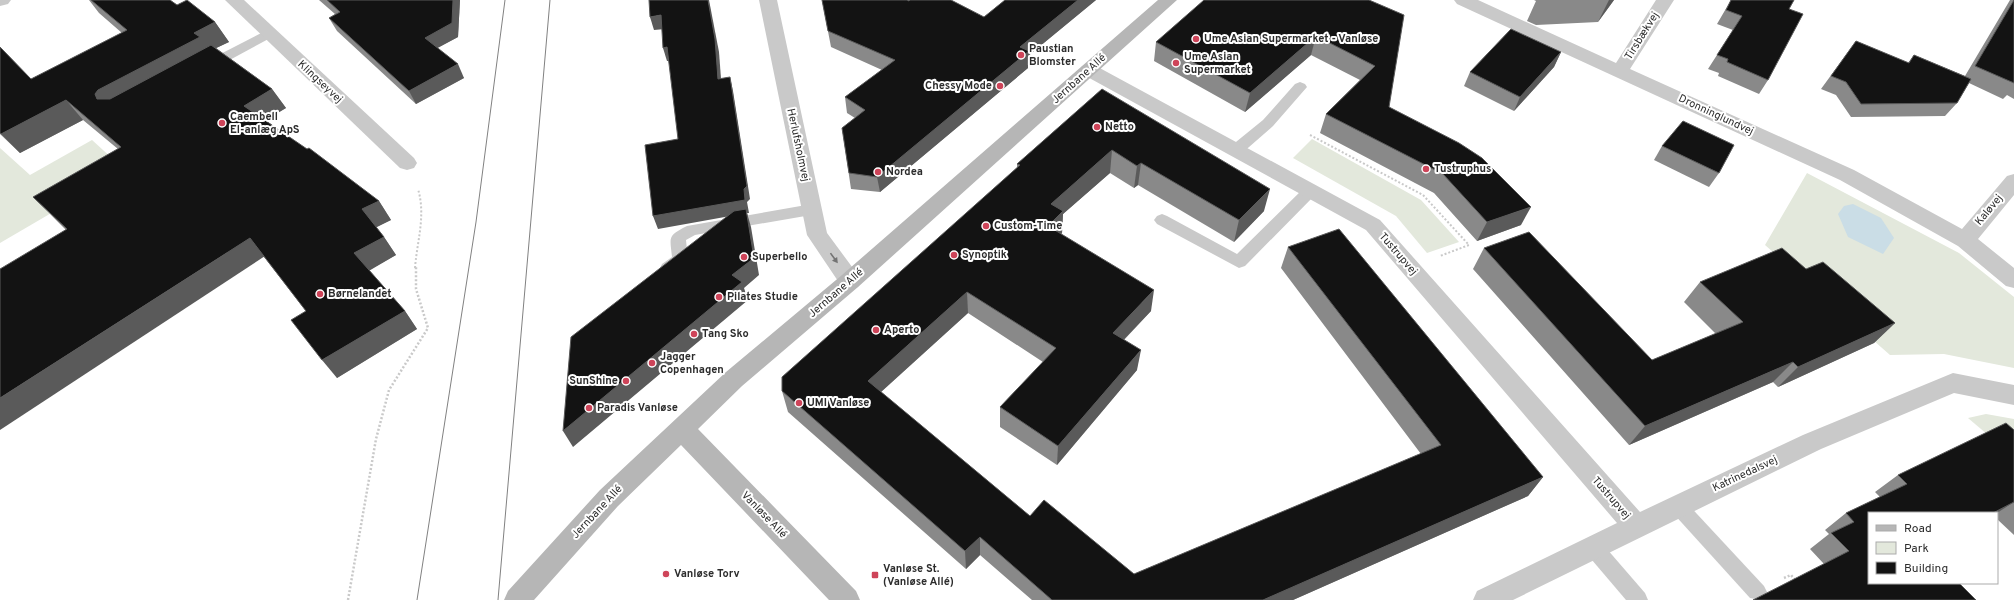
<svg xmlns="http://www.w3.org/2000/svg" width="2014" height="600" font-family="Overpass,sans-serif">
<rect width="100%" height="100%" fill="#fff"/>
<g fill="#e3e8dc">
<path d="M 1312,139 L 1421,200 L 1459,242 L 1427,253 L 1396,216 L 1293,158 Z"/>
<path d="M 92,140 L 125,170 L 0,243 L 0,148 L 30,175 Z"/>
<path d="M 1807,173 L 1959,253 L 2014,297 L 2014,368 L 1944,354 L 1890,355 L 1765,245 Z"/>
<path d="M 1986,414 L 2014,419 L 2014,457 L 1968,418 Z"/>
</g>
<path fill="#cadde6" d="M 1853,204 L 1881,218 L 1894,238 L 1883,254 L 1848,237 L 1838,214 L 1844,206 Z"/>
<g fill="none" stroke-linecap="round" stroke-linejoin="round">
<g stroke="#c9c9c9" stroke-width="2" stroke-dasharray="2 2" stroke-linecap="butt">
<path d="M 1310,135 L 1423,195 L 1469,245 L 1440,256"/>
<path d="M 415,268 C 417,241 426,216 418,189"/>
</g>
<g stroke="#c9c9c9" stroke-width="2.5" stroke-dasharray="2 2" stroke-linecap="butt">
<path d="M 1784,578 L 1791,575 L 1796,581"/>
<path d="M 348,600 L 376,439 L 389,390 L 428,328 L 416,289 L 416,267"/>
</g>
<g fill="#c9c9c9" fill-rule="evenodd">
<path d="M 269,29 L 274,30 L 275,33 L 274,36 L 213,69 L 203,69 L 201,66 L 203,63 Z"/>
<path d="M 1300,82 L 1305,84 L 1307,87 L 1273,126 L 1241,154 L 1236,155 L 1231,154 L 1229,150 L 1231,146 L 1263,120 L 1295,84 Z"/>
<path d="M 1310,186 L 1315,187 L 1317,191 L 1315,195 L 1245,266 L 1239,268 L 1157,224 L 1154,220 L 1157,216 L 1162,214 L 1167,216 L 1237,254 L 1305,187 Z"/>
<path d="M 812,204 L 817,206 L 819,210 L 817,214 L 695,235 L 686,240 C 688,259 689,267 668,274 L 662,272 L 660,268 L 662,264 L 672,257 C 670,237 667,236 687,226 Z"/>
<path d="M 1678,498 L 1684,500 L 1764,586 L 1767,592 L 1764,598 L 1760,600 L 1750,598 L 1672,512 L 1669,506 L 1672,500 Z"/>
<path d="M 1593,538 L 1600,541 L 1645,593 L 1648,600 L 1626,600 L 1586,553 L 1584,547 L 1586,541 Z"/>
</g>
<g fill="#c9c9c9" fill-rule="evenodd">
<path d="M 0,0 L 11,0 L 8,4 L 0,6 Z"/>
<path d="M 225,0 L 244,0 L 414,158 L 417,163 L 414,168 L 407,170 L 400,168 Z"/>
<path d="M 759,0 L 777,0 L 827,233 L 858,275 L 861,281 L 858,287 L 850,289 L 842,287 L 807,235 Z"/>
<path d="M 1454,0 L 1478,0 L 1616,63 L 1656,0 L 1674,0 L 1630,69 L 1854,170 L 1962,229 L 2007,176 L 2014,174 L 2014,195 L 1978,239 L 2014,268 L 2014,288 L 2006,286 L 1958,246 L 1840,180 L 1457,4 Z"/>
<path d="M 1089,64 L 1096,66 L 1380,220 L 1640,512 L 1803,435 L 1953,373 L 2014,385 L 2014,405 L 1954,393 L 1821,449 L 1513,600 L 1473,600 L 1477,591 L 1617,523 L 1366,230 L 1082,74 L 1080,70 L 1082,66 Z"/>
</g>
<path fill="#b6b6b6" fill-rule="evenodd" d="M 1158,0 L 1177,0 L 858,287 L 742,386 L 698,429 L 856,591 L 860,600 L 829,600 L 681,445 L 618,506 L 534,600 L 504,600 L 508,591 L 600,490 L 726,372 L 842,275 Z"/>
<g stroke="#818181" stroke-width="1">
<path d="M 417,600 L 476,222 L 505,0"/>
<path d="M 498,600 L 550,0"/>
</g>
</g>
<g fill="#898989">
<path d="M 89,0 L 170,0 L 177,5 L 215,22 L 229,42 L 216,48 L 272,89 L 286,108 L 265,120 L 379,201 L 391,220 L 376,227 L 384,237 L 396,255 L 369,270 L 405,311 L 417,329 L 337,378 L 306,311 L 264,257 L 66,230 L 33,197 L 118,149 L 83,120 L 20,153 L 0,134 L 0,47 L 31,79 L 122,33 L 99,13 Z"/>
<path d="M 319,0 L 460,0 L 458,37 L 437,48 L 464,78 L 416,104 L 337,31 L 329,18 L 335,14 Z"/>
<path d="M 822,0 L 907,0 L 984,17 L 1005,0 L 1096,0 L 1028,56 L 1028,68 L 880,192 L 851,189 L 842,128 L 855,118 L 847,113 L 845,97 L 882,70 L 831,47 Z"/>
<path d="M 1369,0 L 1389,107 L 1521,225 L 1477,241 L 1434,193 L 1320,133 L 1326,114 L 1360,80 L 1311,55 L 1245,112 L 1154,61 L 1156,42 Z"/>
<path d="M 1534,0 L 1614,0 L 1598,22 L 1536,25 L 1527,21 L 1536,1 Z"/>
<path d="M 1731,0 L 1794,0 L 1789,9 L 1768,80 L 1759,94 L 1718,76 L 1719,73 L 1708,69 L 1733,30 L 1717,24 Z"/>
<path d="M 2010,0 L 2014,0 L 2014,99 L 2007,95 L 2003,99 L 1969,83 L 1957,103 L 1945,116 L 1851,117 L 1836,95 L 1821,89 L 1856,41 L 1908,63 L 1914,55 L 1965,76 Z"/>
<path d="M 1561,52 L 1554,67 L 1514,111 L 1464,86 L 1470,72 Z"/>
<path d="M 1102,89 L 1264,211 L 1234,242 L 1138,185 L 1134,188 L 1110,173 L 1063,214 L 1062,233 L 1061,234 L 1151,311 L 1124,340 L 1137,370 L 1057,465 L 1000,427 L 1000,407 L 1043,362 L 968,313 L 881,392 L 1030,516 L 1134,574 L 1421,454 L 1281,268 L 1288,247 L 1543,477 L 1528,496 L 1293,600 L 1032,600 L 980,555 L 966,569 L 788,412 L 782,391 L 1017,168 L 1017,164 Z"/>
<path d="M 1662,146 L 1719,173 L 1709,187 L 1654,160 Z"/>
<path d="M 1484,248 L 1652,360 L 1716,334 L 1684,302 L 1700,282 L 1806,269 L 1895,323 L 1874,343 L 1778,387 L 1773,382 L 1629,445 L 1473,269 Z"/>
<path d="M 2014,430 L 2014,535 L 1997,519 L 1997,513 L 1869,513 L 1976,600 L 1824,564 L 1810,549 L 1829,534 L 1825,530 L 1846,513 L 1880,497 L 1875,492 L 1898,475 Z"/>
</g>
<g fill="#5a5a5a">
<path d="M 453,0 L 460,0 L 458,37 L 432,51 L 425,38 Z"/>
<path d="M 708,0 L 709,0 L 719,52 L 722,92 L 718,79 Z"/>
<path d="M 1078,0 L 1096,0 L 1028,56 L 1028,68 L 880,192 L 877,177 L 1020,47 Z"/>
<path d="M 1609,0 L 1614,0 L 1598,22 Z"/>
<path d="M 661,15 L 665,29 L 654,30 L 650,17 Z"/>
<path d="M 215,22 L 229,42 L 210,51 L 114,110 L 97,99 L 95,94 L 98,90 L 194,33 Z"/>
<path d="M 1316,36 L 1311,55 L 1245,112 L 1250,93 Z"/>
<path d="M 667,47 L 671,61 L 667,61 L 663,48 Z"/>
<path d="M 1561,52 L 1554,67 L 1514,111 L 1520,97 Z"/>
<path d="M 458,64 L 464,78 L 416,104 L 409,91 Z"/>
<path d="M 730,77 L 733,91 L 750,199 L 747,202 L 749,213 L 747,213 L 751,227 L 759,275 L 744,288 L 748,300 L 573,447 L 563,431 L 732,275 L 747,213 L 658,229 L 653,216 L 744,189 Z"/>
<path d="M 272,89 L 286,108 L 258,125 L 244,106 Z"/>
<path d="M 66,100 L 83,120 L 20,153 L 1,134 Z"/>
<path d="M 1112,150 L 1110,173 L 1063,214 L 1062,233 L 1047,248 L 1048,226 L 1051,204 Z"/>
<path d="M 1141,163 L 1138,185 L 1134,188 L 1137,166 Z"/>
<path d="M 1270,189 L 1264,211 L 1234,242 L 1239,220 Z"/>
<path d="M 379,201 L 391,220 L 375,228 L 362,209 Z"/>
<path d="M 1531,207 L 1521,225 L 1477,241 L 1487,222 Z"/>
<path d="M 384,237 L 396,255 L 367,272 L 354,253 Z"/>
<path d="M 250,238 L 265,256 L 0,430 L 0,398 Z"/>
<path d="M 1154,290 L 1151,311 L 1110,354 L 1113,333 Z"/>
<path d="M 967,292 L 968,313 L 871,401 L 868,381 Z"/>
<path d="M 405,311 L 417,329 L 337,378 L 322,360 Z"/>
<path d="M 1895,323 L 1874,343 L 1778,387 L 1798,367 Z"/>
<path d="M 1141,350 L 1137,370 L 1057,465 L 1058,446 Z"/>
<path d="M 1793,362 L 1773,382 L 1629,445 L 1645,426 Z"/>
<path d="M 1543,477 L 1528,496 L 1293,600 L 1263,600 Z"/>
<path d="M 2014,502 L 1997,513 L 1993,513 Z"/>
<path d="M 980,537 L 980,555 L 966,569 L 965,551 Z"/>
</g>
<g fill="#131313" stroke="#5a5a5a">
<path d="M 91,0 L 170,0 L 177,5 L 187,0 L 215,22 L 194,33 L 200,37 L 98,90 L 95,94 L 97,99 L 110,99 L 211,45 L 272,89 L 244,106 L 307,149 L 309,148 L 379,201 L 362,209 L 384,237 L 354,253 L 405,311 L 322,360 L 291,320 L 306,311 L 250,238 L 0,398 L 0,269 L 67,229 L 33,197 L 121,147 L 66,100 L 1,134 L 0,133 L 0,47 L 31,79 L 127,30 Z"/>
<path d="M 327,0 L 453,0 L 452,23 L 425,38 L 458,64 L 409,91 L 329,18 L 340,12 Z"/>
<path d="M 649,0 L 708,0 L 715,39 L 718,79 L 730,77 L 747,186 L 744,189 L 745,200 L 653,216 L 645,145 L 678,139 L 667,47 L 663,48 L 661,15 L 650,17 Z"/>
<path d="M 822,0 L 907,0 L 909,1 L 910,0 L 951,0 L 984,17 L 1005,0 L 1078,0 L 1020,47 L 1029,51 L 877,177 L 849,173 L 842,128 L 865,110 L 845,97 L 895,60 L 828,31 Z"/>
<path d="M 1204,0 L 1369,0 L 1404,15 L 1389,107 L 1459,143 L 1482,158 L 1531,207 L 1487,222 L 1443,174 L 1326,114 L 1375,66 L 1316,36 L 1250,93 L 1156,42 Z"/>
<path d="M 1731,0 L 1794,0 L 1789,9 L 1803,14 L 1768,80 L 1727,62 L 1728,59 L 1717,55 L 1742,16 L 1726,10 Z"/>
<path d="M 2014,0 L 2014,83 L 1975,66 Z"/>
<path d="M 1511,29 L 1561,52 L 1520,97 L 1470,72 Z"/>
<path d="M 1856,41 L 1909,63 L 1914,55 L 1971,79 L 1957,103 L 1861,104 L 1846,82 L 1831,76 Z"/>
<path d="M 1102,89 L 1270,189 L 1239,220 L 1141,163 L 1137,166 L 1112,150 L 1051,204 L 1063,211 L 1048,226 L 1154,290 L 1113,333 L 1141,350 L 1058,446 L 1000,407 L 1056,348 L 967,292 L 868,381 L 1030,516 L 1044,500 L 1134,574 L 1441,445 L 1288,247 L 1339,229 L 1543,477 L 1263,600 L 1052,600 L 980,537 L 965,551 L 782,391 L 782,377 L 1020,165 L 1017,164 Z"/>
<path d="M 1683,121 L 1734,145 L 1719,173 L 1662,146 Z"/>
<path d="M 746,209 L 754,258 L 732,275 L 742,282 L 563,431 L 571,337 L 734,211 Z"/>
<path d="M 1529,232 L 1652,360 L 1743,322 L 1700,282 L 1782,248 L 1806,269 L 1823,262 L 1895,323 L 1798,367 L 1793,362 L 1645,426 L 1484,248 Z"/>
<path d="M 2006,423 L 2014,430 L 2014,502 L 1993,513 L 1869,513 L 1869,583 L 1959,583 L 1976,600 L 1753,600 L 1849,551 L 1831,533 L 1854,522 L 1846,513 L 1907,484 L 1898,475 Z"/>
</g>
<defs><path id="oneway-solid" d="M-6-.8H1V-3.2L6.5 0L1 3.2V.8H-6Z"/></defs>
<use fill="#737373" href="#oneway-solid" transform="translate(834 258) rotate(54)"/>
<g fill="#ce4459" stroke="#fff" stroke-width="1.5">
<circle cx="1196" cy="39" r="4"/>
<circle cx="1021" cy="55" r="4"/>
<circle cx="1176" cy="63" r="4"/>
<circle cx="1000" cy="86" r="4"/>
<circle cx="222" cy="123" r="4"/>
<circle cx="1097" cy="127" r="4"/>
<circle cx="1426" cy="169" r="4"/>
<circle cx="878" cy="172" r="4"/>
<circle cx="986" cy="226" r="4"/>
<circle cx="954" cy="255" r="4"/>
<circle cx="744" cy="257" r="4"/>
<circle cx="320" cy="294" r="4"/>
<circle cx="719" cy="297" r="4"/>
<circle cx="876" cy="330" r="4"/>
<circle cx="694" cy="334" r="4"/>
<circle cx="652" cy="363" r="4"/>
<circle cx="626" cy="381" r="4"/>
<circle cx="799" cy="403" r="4"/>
<circle cx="589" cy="408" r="4"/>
<circle cx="666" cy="574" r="4"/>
<rect x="871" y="571" width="8" height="8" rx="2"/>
</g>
<g text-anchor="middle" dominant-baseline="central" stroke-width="4" stroke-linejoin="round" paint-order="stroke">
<g font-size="11" fill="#2c2c2c" stroke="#fff">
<text transform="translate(1642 36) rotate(-58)">Tirsbækvej</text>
<text transform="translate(1079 79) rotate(-42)">Jernbane Allé</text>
<text transform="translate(320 82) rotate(43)">Klingseyvej</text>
<text transform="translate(1716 115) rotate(25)">Dronninglundvej</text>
<text transform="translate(798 145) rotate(78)">Herlufsholmvej</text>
<text transform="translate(1989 210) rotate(-50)">Kaløvej</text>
<text transform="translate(1398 254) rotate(49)">Tustrupvej</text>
<text transform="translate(836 293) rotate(-41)">Jernbane Allé</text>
<text transform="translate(1745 474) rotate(-25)">Katrinedalsvej</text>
<text transform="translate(1611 498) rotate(49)">Tustrupvej</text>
<text transform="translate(597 512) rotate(-47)">Jernbane Allé</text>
<text transform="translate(764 515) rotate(46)">Vanløse Allé</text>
</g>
<g font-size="11" font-weight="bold" fill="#2c2c2c" stroke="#fff" text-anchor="start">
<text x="1204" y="39">Ume Asian Supermarket - Vanløse</text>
<text x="1029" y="49">Paustian<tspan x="1029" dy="13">Blomster</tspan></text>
<text x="1184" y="57">Ume Asian<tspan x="1184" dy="13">Supermarket</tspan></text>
<text x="992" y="86" text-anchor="end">Chessy Mode</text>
<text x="230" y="117">Caembell<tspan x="230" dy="13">El-anlæg ApS</tspan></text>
<text x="1105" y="127">Netto</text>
<text x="1434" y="169">Tustruphus</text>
<text x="886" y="172">Nordea</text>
<text x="994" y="226">Custom-Time</text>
<text x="962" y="255">Synoptik</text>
<text x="752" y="257">Superbello</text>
<text x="328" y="294">Børnelandet</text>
<text x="727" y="297">Pilates Studie</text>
<text x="884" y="330">Aperto</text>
<text x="702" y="334">Tang Sko</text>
<text x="660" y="357">Jagger<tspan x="660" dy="13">Copenhagen</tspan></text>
<text x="618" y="381" text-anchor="end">SunShine</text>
<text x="807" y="403">UMI Vanløse</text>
<text x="597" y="408">Paradis Vanløse</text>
<text x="883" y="569">Vanløse St.<tspan x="883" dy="13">(Vanløse Allé)</tspan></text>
<text x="674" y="574">Vanløse Torv</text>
</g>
</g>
<rect x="1868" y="512" width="130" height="72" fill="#ffffff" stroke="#ababab"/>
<rect x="1876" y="525" width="20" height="6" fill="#b6b6b6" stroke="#ababab"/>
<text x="1904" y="532" font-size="12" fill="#2c2c2c">Road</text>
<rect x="1876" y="542" width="20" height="12" fill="#e3e8dc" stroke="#ababab"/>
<text x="1904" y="552" font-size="12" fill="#2c2c2c">Park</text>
<rect x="1876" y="562" width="20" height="12" fill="#131313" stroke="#ababab"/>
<text x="1904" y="572" font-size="12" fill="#2c2c2c">Building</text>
</svg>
